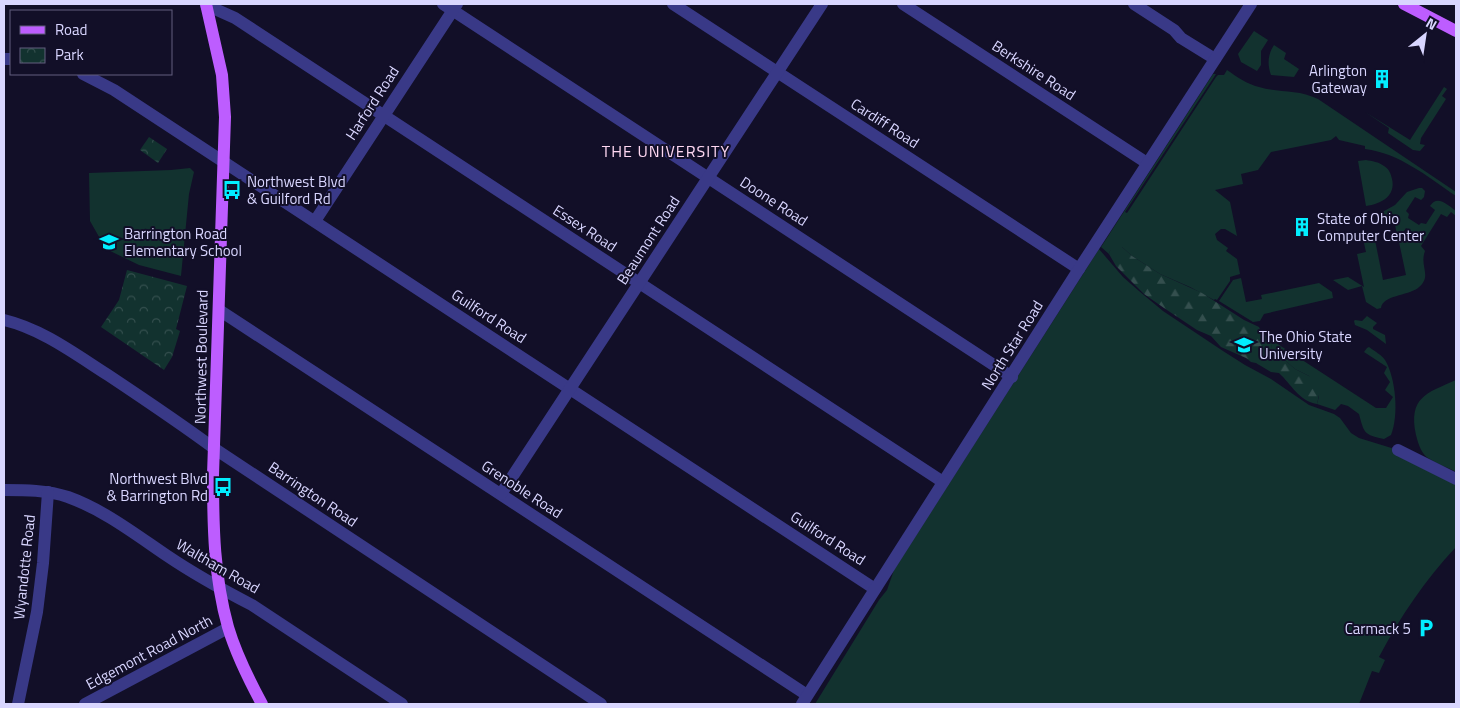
<svg xmlns="http://www.w3.org/2000/svg" width="1460" height="708" font-family="'Titillium Web',sans-serif">
<defs>
<pattern id="forest-firs" width="22" height="20" patternUnits="userSpaceOnUse" patternTransform="scale(1.25)"><rect width="22" height="20" fill="#12322f"/><path d="M5 1l3.5 6h-7zM16 11l3.5 6h-7z" fill="#344f4e"/></pattern>
<pattern id="park-crowns" width="20" height="18" patternUnits="userSpaceOnUse" patternTransform="scale(1.25)"><rect width="20" height="18" fill="#12322f"/><path d="M2 6a3 3 0 1 1 6 0M12 15a3 3 0 1 1 6 0" fill="none" stroke="#344f4e"/></pattern>
</defs>
<rect width="100%" height="100%" fill="#120f28"/>
<g fill="#12322f">
<path d="M 1254,31 L 1268,40 L 1261,51 L 1261,65 L 1257,71 L 1241,62 L 1238,54 Z"/>
<path d="M 1274,45 L 1286,53 L 1284,59 L 1299,69 L 1294,77 L 1271,75 C 1267,64 1268,54 1274,45 Z"/>
<path d="M 1227,70 C 1237,77 1247,84 1259,87 C 1279,93 1298,89 1318,99 L 1456,192 L 1456,196 C 1428,177 1399,153 1365,149 L 1365,146 L 1339,140 L 1336,136 L 1331,140 L 1271,152 L 1258,170 L 1241,174 L 1243,184 L 1215,190 L 1230,202 L 1237,236 L 1225,229 L 1221,229 L 1215,234 L 1217,240 L 1228,248 L 1226,251 L 1237,259 L 1240,274 L 1230,277 L 1230,281 L 1217,300 L 1215,299 L 1214,300 L 1190,287 L 1160,274 L 1132,256 L 1122,247 L 1110,251 L 1109,254 L 1101,247 L 1213,74 L 1216,74 L 1125,212 L 1127,213 L 1129,210 L 1216,77 L 1218,75 L 1224,75 Z"/>
<path d="M 1444,87 L 1447,89 L 1442,96 L 1446,99 L 1421,138 L 1420,144 L 1425,145 L 1420,151 L 1413,150 L 1388,133 L 1389,128 L 1365,112 L 1410,140 Z"/>
<path d="M 1366,160 C 1372,161 1379,162 1384,166 C 1389,169 1391,174 1392,179 C 1396,196 1381,204 1366,206 L 1358,161 Z"/>
<path d="M 190,168 L 194,172 L 189,194 L 181,276 L 139,265 L 106,249 L 90,221 L 89,173 L 171,170 Z"/>
<path d="M 1419,188 L 1422,188 L 1425,191 L 1424,197 L 1421,200 L 1415,197 L 1406,211 L 1409,214 L 1408,218 L 1419,225 L 1421,223 L 1426,224 L 1435,210 L 1430,206 C 1437,194 1448,205 1456,211 L 1456,216 L 1451,212 L 1447,217 L 1441,214 L 1421,246 L 1425,251 C 1419,267 1433,276 1418,288 C 1407,296 1383,295 1381,308 L 1377,309 L 1366,302 L 1362,286 L 1348,290 L 1333,280 L 1348,277 L 1364,287 L 1357,254 L 1366,252 L 1364,243 L 1375,240 L 1383,280 L 1406,275 L 1399,242 L 1406,240 L 1411,231 L 1406,228 L 1402,234 L 1397,235 L 1393,214 L 1377,217 L 1377,215 L 1395,205 L 1407,192 Z"/>
<path d="M 1099,249 L 1123,277 L 1139,291 L 1163,311 L 1223,351 L 1245,365 L 1271,379 L 1309,405 L 1334,414 L 1340,418 L 1351,433 L 1359,438 L 1398,450 L 1456,485 L 1456,547 C 1425,580 1400,617 1379,657 L 1385,660 L 1379,673 L 1372,671 L 1359,704 L 815,704 L 879,600 L 887,590 L 894,570 Z"/>
<path d="M 1241,278 L 1246,302 L 1262,299 L 1261,295 L 1319,283 L 1332,292 L 1333,298 L 1264,314 L 1260,321 L 1253,322 L 1219,301 L 1233,280 Z"/>
<path d="M 1367,316 L 1377,323 L 1373,327 L 1373,329 L 1385,335 L 1386,344 L 1367,330 L 1355,325 L 1354,321 L 1355,320 L 1362,321 Z"/>
<path d="M 1273,341 L 1376,408 L 1386,408 L 1393,397 L 1385,390 L 1390,382 L 1384,373 L 1387,367 L 1364,352 L 1367,348 L 1369,347 C 1374,351 1382,355 1385,360 C 1396,378 1399,416 1391,435 L 1384,439 C 1364,435 1364,433 1359,414 L 1348,406 L 1341,404 L 1335,410 L 1317,404 L 1319,396 L 1309,376 L 1295,369 L 1272,349 L 1271,344 Z"/>
<path d="M 1456,380 L 1456,472 C 1447,467 1437,464 1428,458 C 1421,453 1418,443 1416,435 C 1408,397 1427,393 1456,380 Z"/>
</g>
<path fill="url(#forest-firs)" d="M 1115,247 L 1122,247 L 1132,256 L 1160,274 L 1202,293 L 1244,320 L 1259,327 L 1261,332 L 1273,341 L 1271,344 L 1272,349 L 1295,369 L 1309,376 L 1315,381 L 1320,390 L 1317,404 C 1299,401 1291,384 1279,373 L 1271,372 L 1256,363 L 1251,362 L 1246,358 L 1221,347 L 1211,336 L 1197,330 L 1164,308 L 1144,294 L 1116,266 L 1109,254 L 1110,251 Z"/>
<g fill="url(#park-crowns)">
<path d="M 149,137 L 167,149 L 158,163 L 140,150 Z"/>
<path d="M 127,270 L 187,286 L 176,329 L 180,331 L 172,357 L 164,370 L 101,327 L 119,300 Z"/>
</g>
<g fill="none" stroke-linecap="round" stroke-linejoin="round">
<g stroke="#393987" stroke-width="12">
<path d="M 443,4 L 1012,377"/>
<path d="M 673,4 L 1079,269"/>
<path d="M 903,4 L 1147,163"/>
<path d="M 1134,4 L 1174,30 L 1181,38 L 1215,59"/>
<path d="M 206,5 L 235,18 L 943,482"/>
<path d="M 4,59 L 11,59"/>
<path d="M 83,74 L 114,90 L 875,589"/>
<path d="M 315,221 L 457,4"/>
<path d="M 219,310 L 807,695"/>
<path d="M 4,320 C 42,329 75,354 108,375 C 144,399 180,423 215,449 L 601,704"/>
<path d="M 1398,450 L 1456,479"/>
<path d="M 4,490 C 25,490 47,490 68,497 C 104,510 135,534 166,555 C 194,574 223,590 252,605 L 402,704"/>
<path d="M 501,494 L 822,4"/>
<path d="M 18,704 L 37,612 L 43,563 L 48,492"/>
<path d="M 85,704 L 228,628"/>
<path d="M 802,704 L 1079,269 L 1251,4"/>
</g>
<g stroke="#bd5dff" stroke-width="12">
<path d="M 206,4 L 222,75 L 225,117 L 213,475 C 213,527 214,577 228,627 C 236,654 249,680 262,704"/>
<path d="M 1404,4 L 1456,31"/>
</g>
</g>
<defs>
<g id="building-bare" transform="scale(1.5)"><path d="M-4-6H4V6H1V3H-1V6H-4ZM-2.5-4.3h1.7v1.8h-1.7ZM.8-4.3h1.7v1.8H.8ZM-2.5-1h1.7V.8h-1.7ZM.8-1h1.7V.8H.8Z" fill="#02eeff" stroke="#120f28" stroke-width="2.5" paint-order="stroke"/></g>
<g id="bus-bare" transform="scale(1.5)"><path d="M-5-6H5V4H4V6H2V4H-2V6H-4V4H-5ZM-3.5-4V0h7V-4ZM-3.5 1.2v1.5H-2V1.2ZM2 1.2v1.5H3.5V1.2Z" fill="#02eeff" stroke="#120f28" stroke-width="2.5" paint-order="stroke"/></g>
<g id="school-bare" transform="scale(1.5)"><path d="M0-5L7-2L0 1L-7-2ZM-4 1L0 2.5L4 1V4Q0 6-4 4Z" fill="#02eeff" stroke="#120f28" stroke-width="2.5" paint-order="stroke"/></g>
<g id="university-bare" transform="scale(1.5)"><path d="M0-5L7-2L0 1L-7-2ZM-4 1L0 2.5L4 1V4Q0 6-4 4Z" fill="#02eeff" stroke="#120f28" stroke-width="2.5" paint-order="stroke"/></g>
<g id="parking-bare" transform="scale(1.5)"><path d="M-3.5-5.5H1a3.5 3.5 0 0 1 0 7H-1V5.5H-3.5ZM-1-3.4V-.6H.8a1.4 1.4 0 0 0 0-2.8Z" fill="#02eeff" stroke="#120f28" stroke-width="2.5" paint-order="stroke"/></g>
</defs>
<g fill-rule="evenodd">
<use href="#building-bare" x="1382" y="79"/>
<use href="#bus-bare" x="232" y="190"/>
<use href="#building-bare" x="1302" y="227"/>
<use href="#school-bare" x="109" y="242"/>
<use href="#university-bare" x="1244" y="345"/>
<use href="#bus-bare" x="223" y="487"/>
<use href="#parking-bare" x="1426" y="628"/>
</g>
<g text-anchor="middle" dominant-baseline="central" stroke-width="4" stroke-linejoin="round" paint-order="stroke">
<g font-size="15" fill="#d9d6ff" stroke="#120f28">
<text transform="translate(1034 70) rotate(33)">Berkshire Road</text>
<text transform="translate(372 103) rotate(-57)">Harford Road</text>
<text transform="translate(885 123) rotate(33)">Cardiff Road</text>
<text transform="translate(774 201) rotate(33)">Doone Road</text>
<text transform="translate(585 228) rotate(33)">Essex Road</text>
<text transform="translate(648 240) rotate(-57)">Beaumont Road</text>
<text transform="translate(489 316) rotate(33)">Guilford Road</text>
<text transform="translate(1012 345) rotate(-58)">North Star Road</text>
<text transform="translate(201 357) rotate(-89)">Northwest Boulevard</text>
<text transform="translate(522 489) rotate(33)">Grenoble Road</text>
<text transform="translate(313 494) rotate(34)">Barrington Road</text>
<text transform="translate(828 538) rotate(33)">Guilford Road</text>
<text transform="translate(218 566) rotate(30)">Waltham Road</text>
<text transform="translate(24 567) rotate(-84)">Wyandotte Road</text>
<text transform="translate(149 652) rotate(-28)">Edgemont Road North</text>
</g>
<g font-size="15" fill="#d9d6ff" stroke="#120f28" text-anchor="start">
<text x="1367" y="70" text-anchor="end">Arlington<tspan x="1367" dy="17">Gateway</tspan></text>
<text x="247" y="181">Northwest Blvd<tspan x="247" dy="17">&amp; Guilford Rd</tspan></text>
<text x="1317" y="218">State of Ohio<tspan x="1317" dy="17">Computer Center</tspan></text>
<text x="124" y="233">Barrington Road<tspan x="124" dy="17">Elementary School</tspan></text>
<text x="1259" y="336">The Ohio State<tspan x="1259" dy="17">University</tspan></text>
<text x="208" y="478" text-anchor="end">Northwest Blvd<tspan x="208" dy="17">&amp; Barrington Rd</tspan></text>
<text x="1411" y="628" text-anchor="end">Carmack 5</text>
</g>
<g font-size="16" letter-spacing="1" fill="#ffd8f2" stroke="#120f28">
<text x="666" y="151">THE UNIVERSITY</text>
</g>
</g>
<rect width="1460" height="708" fill="none" stroke="#d9d6ff" stroke-width="10"/>
<rect x="10" y="10" width="162" height="65" fill="#120f28" stroke="#625f7e"/>
<rect x="20" y="26" width="25" height="8" fill="#bd5dff" stroke="#625f7e"/>
<text x="55" y="35" font-size="15" fill="#d9d6ff">Road</text>
<rect x="20" y="48" width="25" height="15" fill="url(#park-crowns)" stroke="#625f7e"/>
<text x="55" y="60" font-size="15" fill="#d9d6ff">Park</text>
<g transform="translate(1425 35) rotate(30)" stroke="#120f28" stroke-width="4" paint-order="stroke">
<path d="M0-4L9 19L0 12L-9 19Z" fill="#d9d6ff"/>
<text y="-8" font-size="14" font-weight="bold" text-anchor="middle" fill="#d9d6ff">N</text>
</g>
</svg>
